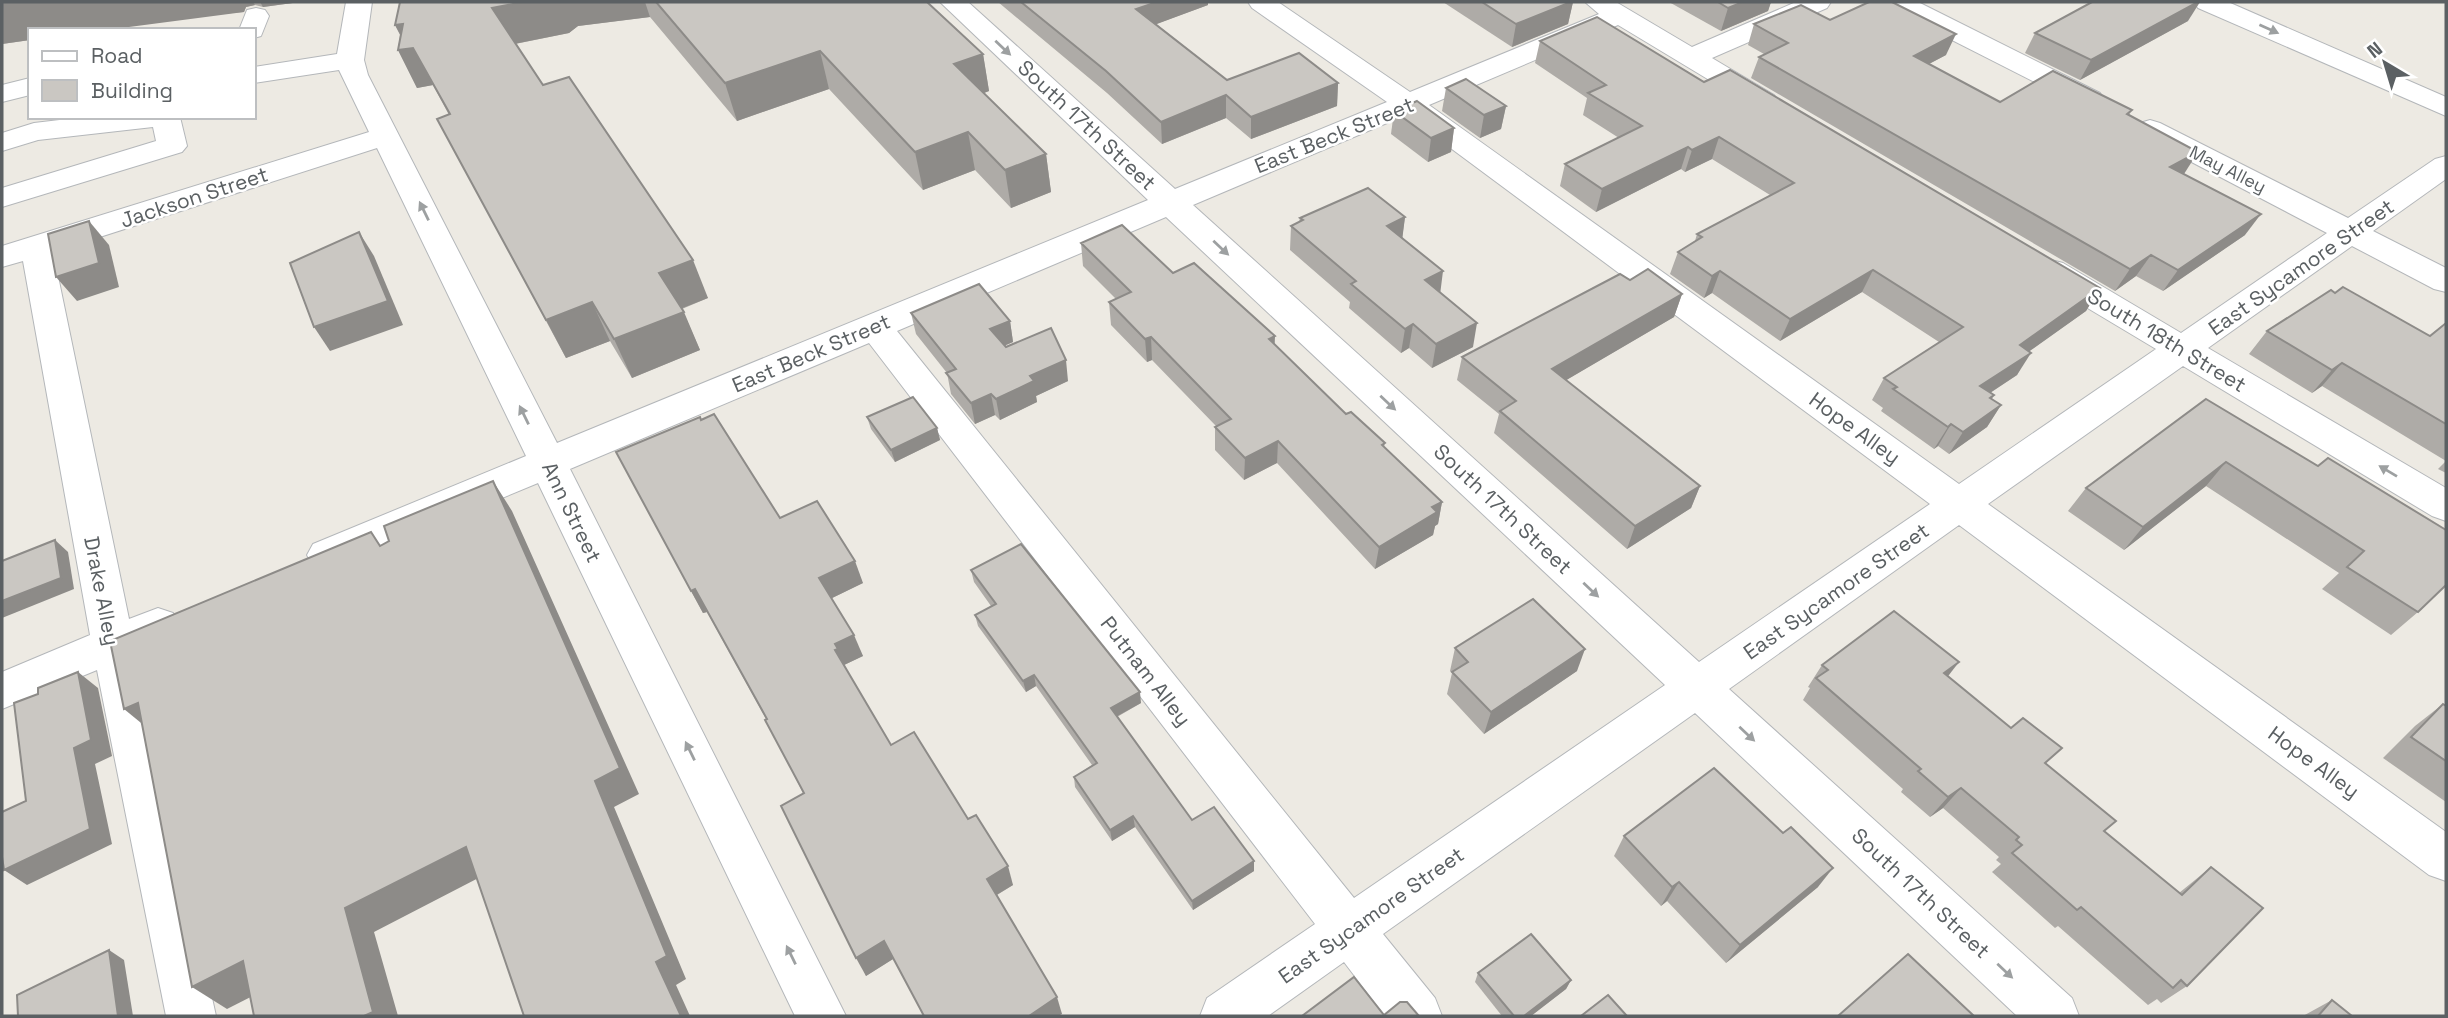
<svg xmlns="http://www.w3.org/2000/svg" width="2448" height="1018" font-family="'Space Grotesk',sans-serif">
<rect width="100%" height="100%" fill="#edeae3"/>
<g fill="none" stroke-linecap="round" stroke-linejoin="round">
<g stroke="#b4b7ba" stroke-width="2">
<g id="minor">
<path d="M 346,2 L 372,2 L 364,60 L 368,75 L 557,443 L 1148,200 L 940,2 L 968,2 L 1175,189 L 1387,102 L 1252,8 L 1248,2 L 1278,2 L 1410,92 L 1599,14 L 1585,2 L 1616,2 L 1692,47 L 1796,2 L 1831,2 L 1827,8 L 1712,58 L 1774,95 L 1778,101 L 1774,107 L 1764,110 L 1754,107 L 1618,25 L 1429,105 L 1959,484 L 2156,349 L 2039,279 L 2035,271 L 2039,263 L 2051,260 L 2063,263 L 2181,333 L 2327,233 L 2140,135 L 2135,129 L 2140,123 L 2150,120 L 2160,123 L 2348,218 L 2435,159 L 2446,156 L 2446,179 L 2373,231 L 2446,268 L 2446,292 L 2434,289 L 2352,246 L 2208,348 L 2446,488 L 2446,521 L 2432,516 L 2183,366 L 1988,504 L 2446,832 L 2446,881 L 2429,875 L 1959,525 L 1729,689 L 2072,998 L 2079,1016 L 2017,1016 L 1695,713 L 1383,934 L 1435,998 L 1442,1016 L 1385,1016 L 1344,962 L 1268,1016 L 1200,1016 L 1207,998 L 1315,924 L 869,343 L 570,469 L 846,1016 L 795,1016 L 538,483 L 327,571 L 313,566 L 307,555 L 313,544 L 526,456 L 377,148 L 53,252 L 129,619 L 158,608 L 173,613 L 179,625 L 173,637 L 136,653 L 216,1016 L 166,1016 L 97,670 L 2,709 L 2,672 L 90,635 L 23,261 L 2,267 L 2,246 L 369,132 L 339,70 L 254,83 L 254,67 L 337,54 ZM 1406,115 L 1930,504 L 1699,662 L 1193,205 ZM 1166,217 L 1665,685 L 1354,898 L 897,331 Z"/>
<path d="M 1885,2 L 1918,2 L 2100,93 L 2104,99 L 2100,105 L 2090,108 L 2080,105 L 1889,8 Z"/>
<path d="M 2194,2 L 2228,2 L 2446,97 L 2446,116 L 2198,8 Z"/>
<path d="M 256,8 L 265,10 L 269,16 L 261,36 L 254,38 L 254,30 L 239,30 L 247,10 Z"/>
<path d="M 30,78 L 30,95 L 2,102 L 2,85 Z"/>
<path d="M 85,117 L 180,117 L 187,146 L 182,152 L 2,207 L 2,188 L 156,141 L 153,127 L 38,140 L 2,151 L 2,133 L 34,123 Z"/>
</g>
</g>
<use href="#minor" fill="#fff" fill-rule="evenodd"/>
</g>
<g fill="#aeaba7">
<path d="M 2,2 L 300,2 L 263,7 L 255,5 L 246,7 L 244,12 L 30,30 L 30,40 L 2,44 Z"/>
<path d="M 400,2 L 927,2 L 983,54 L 989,91 L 984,93 L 1046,154 L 1051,192 L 1011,208 L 975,170 L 923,190 L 829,89 L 737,121 L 650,17 L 578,26 L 569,33 L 515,44 L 543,85 L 708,298 L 682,309 L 700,350 L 632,378 L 610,341 L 566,358 L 437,119 L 449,115 L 433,85 L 417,88 L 398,50 L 400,35 L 395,25 Z"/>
<path d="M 998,2 L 1208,2 L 1208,5 L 1156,24 L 1227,80 L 1338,83 L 1337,106 L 1251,139 L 1226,118 L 1162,144 L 1107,93 Z"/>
<path d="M 1443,2 L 1573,2 L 1568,24 L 1512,47 Z"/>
<path d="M 1669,2 L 1771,2 L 1768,11 L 1721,31 Z"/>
<path d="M 1830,20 L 1946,55 L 1929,64 L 2000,102 L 2132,110 L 2129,115 L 2183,174 L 2245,235 L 2163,291 L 2136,276 L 2115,291 L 1751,78 L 1759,57 L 1764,54 L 1748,45 L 1754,24 Z"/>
<path d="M 2188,21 L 2080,80 L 2025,53 L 2035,33 Z"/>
<path d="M 1540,41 L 1704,82 L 2100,288 L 2086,311 L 2029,351 L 2017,375 L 1990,393 L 1994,395 L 1992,399 L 2001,405 L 1987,427 L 1949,454 L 1938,446 L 1934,449 L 1881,411 L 1883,408 L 1872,400 L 1884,378 L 1939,342 L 1862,292 L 1780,341 L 1712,293 L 1704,298 L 1670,274 L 1678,252 L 1695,241 L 1697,234 L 1770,195 L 1712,159 L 1685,172 L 1681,169 L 1596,212 L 1560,186 L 1565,164 L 1619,138 L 1583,115 L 1587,98 L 1535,63 Z"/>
<path d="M 1446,88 L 1506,106 L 1501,129 L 1480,138 L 1442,111 Z"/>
<path d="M 1394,111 L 1454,128 L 1451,152 L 1428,162 L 1391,134 Z"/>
<path d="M 1405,217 L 1402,238 L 1440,292 L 1473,347 L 1432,368 L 1409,348 L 1401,353 L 1349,308 L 1350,302 L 1290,250 L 1291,226 L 1299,222 L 1300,218 Z"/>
<path d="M 1081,243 L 1173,273 L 1275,345 L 1346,414 L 1385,443 L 1384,447 L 1442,502 L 1438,524 L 1435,526 L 1433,535 L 1375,569 L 1277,463 L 1244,480 L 1215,450 L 1215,427 L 1216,426 L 1152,360 L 1147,362 L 1111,325 L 1109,302 L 1116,299 L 1083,266 Z"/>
<path d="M 1630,280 L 1682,294 L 1674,317 L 1566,380 L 1700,486 L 1691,508 L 1627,549 L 1494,433 L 1499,414 L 1457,380 L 1462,357 Z"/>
<path d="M 911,313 L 1010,321 L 1013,342 L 1004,346 L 1006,347 L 1068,381 L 1036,396 L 1037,402 L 1000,420 L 995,415 L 975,424 L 951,394 L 947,373 L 916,334 Z"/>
<path d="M 2446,323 L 2446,473 L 2438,469 L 2446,461 L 2322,386 L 2312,393 L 2249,354 L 2267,331 L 2430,336 Z"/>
<path d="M 2206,399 L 2318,466 L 2418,612 L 2391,635 L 2322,589 L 2339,573 L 2206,486 L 2124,550 L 2068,511 L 2086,488 Z"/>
<path d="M 867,417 L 937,428 L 940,440 L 895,462 L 871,429 Z"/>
<path d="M 701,420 L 780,518 L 863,583 L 832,598 L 863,656 L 844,665 L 891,745 L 968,819 L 1013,885 L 997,895 L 1062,1014 L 893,959 L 866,976 L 803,793 L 766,719 L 707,612 L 703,613 L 628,475 Z"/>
<path d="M 971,570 L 1141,703 L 1117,717 L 1192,820 L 1254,861 L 1254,871 L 1193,910 L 1135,827 L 1112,841 L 1075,787 L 1074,777 L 1092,765 L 1036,686 L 1026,692 L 978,626 L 975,615 L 991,606 L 974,582 Z"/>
<path d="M 1455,648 L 1577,671 L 1484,734 L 1447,694 L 1452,673 L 1450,671 Z"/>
<path d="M 1822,665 L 1948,676 L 2047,764 L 2104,831 L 2179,893 L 2211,867 L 2187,986 L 2161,1003 L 2157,999 L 2148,1005 L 2058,926 L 2055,928 L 1992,872 L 2001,864 L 1996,860 L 1999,857 L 1943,808 L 1930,817 L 1901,792 L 1903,789 L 1803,700 L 1810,688 L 1808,687 Z"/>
<path d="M 2443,704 L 2446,706 L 2446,802 L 2383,758 L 2415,726 Z"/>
<path d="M 1783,833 L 1818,887 L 1726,963 L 1667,901 L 1661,906 L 1614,856 L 1624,836 Z"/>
<path d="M 1478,973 L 1571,980 L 1566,989 L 1531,1016 L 1502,1016 L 1475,982 Z"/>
<path d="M 2332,1000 L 2352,1016 L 2303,1016 Z"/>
</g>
<g fill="#8d8b88">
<path d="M 2,2 L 253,2 L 255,5 L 246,7 L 244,12 L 106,30 L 30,30 L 30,40 L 2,44 Z"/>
<path d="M 260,2 L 300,2 L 263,7 Z"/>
<path d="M 523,2 L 645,2 L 650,17 L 578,26 L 569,33 L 509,45 L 492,8 Z"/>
<path d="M 1157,2 L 1208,2 L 1208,5 L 1138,31 L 1136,9 Z"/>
<path d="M 1571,2 L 1573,2 L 1568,24 L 1512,47 L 1516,24 Z"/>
<path d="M 1743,2 L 1771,2 L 1768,11 L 1721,31 L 1728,8 Z"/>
<path d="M 2198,2 L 2200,2 L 2188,21 L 2080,80 L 2091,60 Z"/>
<path d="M 403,24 L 413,48 L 433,85 L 417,88 L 398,50 L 408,49 L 395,25 Z"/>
<path d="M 1956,34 L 1946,55 L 1904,77 L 1914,56 Z"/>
<path d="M 820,51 L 829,89 L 737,121 L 725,83 Z"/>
<path d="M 983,54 L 989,91 L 960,102 L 954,64 Z"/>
<path d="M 1338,83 L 1337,106 L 1251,139 L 1251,117 Z"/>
<path d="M 1226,95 L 1226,118 L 1162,144 L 1161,122 Z"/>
<path d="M 1506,106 L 1501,129 L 1480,138 L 1484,115 Z"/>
<path d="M 1454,128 L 1451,152 L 1428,162 L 1431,138 Z"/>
<path d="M 968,132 L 975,170 L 923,190 L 915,152 Z"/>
<path d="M 1719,137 L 1712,159 L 1685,172 L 1692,150 Z"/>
<path d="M 1688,147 L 1681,169 L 1596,212 L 1602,189 Z"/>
<path d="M 2198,152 L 2184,174 L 2170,167 Z"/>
<path d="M 1046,154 L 1051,192 L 1011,208 L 1005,170 Z"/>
<path d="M 2261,214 L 2245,235 L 2163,291 L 2178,270 Z"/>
<path d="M 1405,217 L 1402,241 L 1387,226 Z"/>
<path d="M 89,221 L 109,245 L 119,287 L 77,301 L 56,277 Z"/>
<path d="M 359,232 L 374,256 L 403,325 L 330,351 L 314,327 Z"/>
<path d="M 2151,255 L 2136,276 L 2115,291 L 2130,269 Z"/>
<path d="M 693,260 L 708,298 L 675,311 L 659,273 Z"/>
<path d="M 1873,270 L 1862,292 L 1780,341 L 1790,319 Z"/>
<path d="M 1443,271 L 1440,295 L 1425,280 Z"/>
<path d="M 1720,271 L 1712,293 L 1704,298 L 1712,276 Z"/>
<path d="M 2100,288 L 2086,311 L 2006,368 L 2020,345 Z"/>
<path d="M 1682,294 L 1674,317 L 1546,392 L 1552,369 Z"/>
<path d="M 592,302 L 610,341 L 566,358 L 546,320 Z"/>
<path d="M 684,312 L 700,350 L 632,378 L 614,339 Z"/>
<path d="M 1010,321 L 1013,342 L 994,350 L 990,329 Z"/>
<path d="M 1477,323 L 1473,347 L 1432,368 L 1436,344 Z"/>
<path d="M 1413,324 L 1409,348 L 1401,353 L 1405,329 Z"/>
<path d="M 1275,336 L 1274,359 L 1269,339 Z"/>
<path d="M 1151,337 L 1152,360 L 1147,362 L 1145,339 Z"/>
<path d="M 2031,353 L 2017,375 L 1967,408 L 1980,386 Z"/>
<path d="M 1066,360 L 1068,381 L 1036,396 L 1037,402 L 1000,420 L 996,399 L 1030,376 Z"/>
<path d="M 2342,363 L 2322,386 L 2312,393 L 2332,370 Z"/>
<path d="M 991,394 L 995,415 L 975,424 L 971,403 Z"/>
<path d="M 2001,405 L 1987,427 L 1949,454 L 1963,432 Z"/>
<path d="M 1951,424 L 1938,446 L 1934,449 L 1948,427 Z"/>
<path d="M 937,428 L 940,440 L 895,462 L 891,450 Z"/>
<path d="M 1278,441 L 1277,463 L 1244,480 L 1245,458 Z"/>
<path d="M 2226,462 L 2206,486 L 2124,550 L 2143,527 Z"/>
<path d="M 493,481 L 512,511 L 639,794 L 614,807 L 686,979 L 676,985 L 690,1016 L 681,1016 L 656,962 Z"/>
<path d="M 1700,486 L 1691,508 L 1627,549 L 1635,526 Z"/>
<path d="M 1442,502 L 1438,524 L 1435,526 L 1433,535 L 1375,569 L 1379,547 L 1432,507 Z"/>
<path d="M 55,540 L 68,552 L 74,589 L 2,618 L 2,601 Z"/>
<path d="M 855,561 L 863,583 L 828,600 L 819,578 Z"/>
<path d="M 695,589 L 707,612 L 703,613 L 691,591 Z"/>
<path d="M 854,635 L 863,656 L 844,665 L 835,650 L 835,644 Z"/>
<path d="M 1585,649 L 1577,671 L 1484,734 L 1491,712 Z"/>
<path d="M 1959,662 L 1942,684 L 1944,673 Z"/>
<path d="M 78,672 L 98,688 L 112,756 L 95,764 L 112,844 L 27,885 L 4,870 L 74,748 Z"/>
<path d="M 1034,675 L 1036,686 L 1026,692 L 1023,681 Z"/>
<path d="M 1140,692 L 1141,703 L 1112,719 L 1111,708 Z"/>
<path d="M 138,703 L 157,736 L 124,709 Z"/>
<path d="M 1961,788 L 1943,808 L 1930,817 L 1948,797 Z"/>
<path d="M 1133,816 L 1135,827 L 1112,841 L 1110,830 Z"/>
<path d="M 466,847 L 490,872 L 374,932 L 398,1016 L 364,1016 L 345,908 Z"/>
<path d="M 1254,861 L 1254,871 L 1193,910 L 1192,901 Z"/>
<path d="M 1008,866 L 1013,885 L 993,897 L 987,879 Z"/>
<path d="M 1833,868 L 1818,887 L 1726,963 L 1740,945 Z"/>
<path d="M 1679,882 L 1667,901 L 1661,906 L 1672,887 Z"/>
<path d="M 884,941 L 893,959 L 866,976 L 856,958 Z"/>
<path d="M 109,950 L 124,960 L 133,1016 L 118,1016 Z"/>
<path d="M 243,961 L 276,984 L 227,1009 L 192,987 Z"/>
<path d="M 1571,980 L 1566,989 L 1531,1016 L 1524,1016 Z"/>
<path d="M 1057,997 L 1062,1014 L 1058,1016 L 1029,1016 Z"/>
</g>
<g fill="#cac7c2" stroke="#8d8b88" stroke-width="2">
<path d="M 400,2 L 523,2 L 492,8 L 543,85 L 569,77 L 693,260 L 659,273 L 684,312 L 614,339 L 592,302 L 546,320 L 437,119 L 450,114 L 413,48 L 398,50 L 403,24 L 395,25 Z"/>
<path d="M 656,2 L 927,2 L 983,54 L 954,64 L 1046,154 L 1005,170 L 968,132 L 915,152 L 820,51 L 725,83 Z"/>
<path d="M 1021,2 L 1157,2 L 1136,9 L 1227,80 L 1299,53 L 1338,83 L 1251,117 L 1226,95 L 1161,122 L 1106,71 Z"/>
<path d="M 1482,2 L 1571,2 L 1516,24 Z"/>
<path d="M 1718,2 L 1743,2 L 1728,8 Z"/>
<path d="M 1869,2 L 1892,2 L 1956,34 L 1914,56 L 2000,102 L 2053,71 L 2132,110 L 2127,114 L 2198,152 L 2170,167 L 2261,214 L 2178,270 L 2151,255 L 2130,269 L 1759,57 L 1788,43 L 1754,24 L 1801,5 L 1830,20 Z"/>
<path d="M 2092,2 L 2198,2 L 2091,60 L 2035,33 Z"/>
<path d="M 1597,17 L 1704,82 L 1730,70 L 2100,288 L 2020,345 L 2031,353 L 1980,386 L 1994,395 L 1990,398 L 2001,405 L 1963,432 L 1951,424 L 1948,427 L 1893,389 L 1897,387 L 1884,378 L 1963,327 L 1873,270 L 1790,319 L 1720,271 L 1712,276 L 1678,252 L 1702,237 L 1697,234 L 1794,183 L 1719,137 L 1692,150 L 1688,147 L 1602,189 L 1565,164 L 1642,126 L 1588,93 L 1606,85 L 1540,41 Z"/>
<path d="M 1466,79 L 1506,106 L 1484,115 L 1446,88 Z"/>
<path d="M 1417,101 L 1454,128 L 1431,138 L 1394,111 Z"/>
<path d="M 1368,188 L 1405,217 L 1387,226 L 1443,271 L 1425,280 L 1477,323 L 1436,344 L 1413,324 L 1405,329 L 1351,284 L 1356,281 L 1291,226 L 1303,220 L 1300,218 Z"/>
<path d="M 89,221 L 99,263 L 56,277 L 48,234 Z"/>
<path d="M 1122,225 L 1173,273 L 1194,263 L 1275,336 L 1269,339 L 1346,414 L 1351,412 L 1385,443 L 1382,445 L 1442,502 L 1432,507 L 1437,512 L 1379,547 L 1278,441 L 1245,458 L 1215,427 L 1231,419 L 1151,337 L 1145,339 L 1109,302 L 1131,292 L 1081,243 Z"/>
<path d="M 359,232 L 388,301 L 314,327 L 290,263 Z"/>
<path d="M 1648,269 L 1682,294 L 1552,369 L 1700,486 L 1635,526 L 1500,411 L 1516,401 L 1462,357 L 1620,274 L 1630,280 Z"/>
<path d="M 979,284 L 1010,321 L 990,329 L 1006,347 L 1051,328 L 1066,360 L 1030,376 L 1034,381 L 996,399 L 991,394 L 971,403 L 946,373 L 956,369 L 911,313 Z"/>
<path d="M 2343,287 L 2430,336 L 2446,323 L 2446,424 L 2342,363 L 2332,370 L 2267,331 L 2331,290 L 2335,293 Z"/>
<path d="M 913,397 L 937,428 L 891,450 L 867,417 Z"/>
<path d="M 2206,399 L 2318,466 L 2328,458 L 2446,530 L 2446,585 L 2418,612 L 2347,567 L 2364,551 L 2226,462 L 2143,527 L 2086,488 Z"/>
<path d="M 714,414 L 780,518 L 817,501 L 855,561 L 819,578 L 854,635 L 835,644 L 838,649 L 835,650 L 891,745 L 914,732 L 968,819 L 976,815 L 1008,866 L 987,879 L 1057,997 L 1029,1016 L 924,1016 L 884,941 L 856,958 L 781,806 L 804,793 L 765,720 L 767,719 L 695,589 L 691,591 L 616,452 L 700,417 L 701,420 Z"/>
<path d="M 493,481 L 620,768 L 595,781 L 667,956 L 656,962 L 681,1016 L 524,1016 L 466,847 L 345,908 L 373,1012 L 364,1016 L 254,1016 L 243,961 L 192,987 L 138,703 L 124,709 L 110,641 L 371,532 L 380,546 L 389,541 L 384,526 Z"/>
<path d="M 55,540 L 61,578 L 2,601 L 2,561 Z"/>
<path d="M 1021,544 L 1140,692 L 1111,708 L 1192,820 L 1214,807 L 1254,861 L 1192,901 L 1133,816 L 1110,830 L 1074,777 L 1097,763 L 1034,675 L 1023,681 L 975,615 L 996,604 L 971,570 Z"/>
<path d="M 1533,599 L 1585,649 L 1491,712 L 1452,672 L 1468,662 L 1455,648 Z"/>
<path d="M 1894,611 L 1959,662 L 1944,673 L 2011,728 L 2023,718 L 2062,748 L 2045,763 L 2116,821 L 2104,831 L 2182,895 L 2211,867 L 2263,908 L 2187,986 L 2181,980 L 2173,988 L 2081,907 L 2077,910 L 2012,853 L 2022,845 L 2016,840 L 2019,837 L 1961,788 L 1948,797 L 1918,771 L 1921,769 L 1816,678 L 1828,670 L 1822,665 Z"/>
<path d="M 78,672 L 91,740 L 74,748 L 90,829 L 4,870 L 2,857 L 2,812 L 26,801 L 14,703 L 38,694 L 38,688 Z"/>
<path d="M 2443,704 L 2446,706 L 2446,761 L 2411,737 Z"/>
<path d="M 1714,768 L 1783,833 L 1791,827 L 1833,868 L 1740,945 L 1679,882 L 1672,887 L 1624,836 Z"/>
<path d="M 1531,934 L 1571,980 L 1524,1016 L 1514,1016 L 1478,973 Z"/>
<path d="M 109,950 L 118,1016 L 18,1016 L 17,995 Z"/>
<path d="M 1908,954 L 1974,1016 L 1838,1016 Z"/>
<path d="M 1354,977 L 1384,1015 L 1400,1002 L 1407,1002 L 1419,1016 L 1302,1016 Z"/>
<path d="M 1608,995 L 1627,1016 L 1581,1016 Z"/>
<path d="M 2332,1000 L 2352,1016 L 2318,1016 Z"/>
</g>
<defs><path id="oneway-solid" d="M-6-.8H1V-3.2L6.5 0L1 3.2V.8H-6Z" transform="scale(1.75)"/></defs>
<g fill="#9da0a1">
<use href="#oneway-solid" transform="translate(2269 29) rotate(24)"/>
<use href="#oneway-solid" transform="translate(1003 48) rotate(43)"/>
<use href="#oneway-solid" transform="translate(424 211) rotate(-116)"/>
<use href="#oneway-solid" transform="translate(1221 248) rotate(43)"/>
<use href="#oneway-solid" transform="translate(1388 403) rotate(43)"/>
<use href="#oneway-solid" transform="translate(524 415) rotate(-116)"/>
<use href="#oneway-solid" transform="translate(2388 471) rotate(-149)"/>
<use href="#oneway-solid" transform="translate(1591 590) rotate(43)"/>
<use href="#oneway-solid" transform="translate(1747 734) rotate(43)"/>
<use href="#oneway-solid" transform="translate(690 751) rotate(-116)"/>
<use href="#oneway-solid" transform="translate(791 955) rotate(-116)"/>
<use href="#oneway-solid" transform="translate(2005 971) rotate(43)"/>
</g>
<g text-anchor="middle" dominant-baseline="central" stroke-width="5" stroke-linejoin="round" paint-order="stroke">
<g font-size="18" fill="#5b6063" stroke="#fff">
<text transform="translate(2228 169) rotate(27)">May Alley</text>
</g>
<g font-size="21" fill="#5b6063" stroke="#fff">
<text transform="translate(1087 125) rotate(43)">South 17th Street</text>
<text transform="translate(1334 135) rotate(-22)">East Beck Street</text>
<text transform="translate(194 197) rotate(-18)">Jackson Street</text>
<text transform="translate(2301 267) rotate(-35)">East Sycamore Street</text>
<text transform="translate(2167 340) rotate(31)">South 18th Street</text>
<text transform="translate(811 353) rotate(-23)">East Beck Street</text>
<text transform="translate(1855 428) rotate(36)">Hope Alley</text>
<text transform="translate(1503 509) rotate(43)">South 17th Street</text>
<text transform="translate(572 512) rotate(64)">Ann Street</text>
<text transform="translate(102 591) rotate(79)">Drake Alley</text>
<text transform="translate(1836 591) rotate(-35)">East Sycamore Street</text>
<text transform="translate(1146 671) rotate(52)">Putnam Alley</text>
<text transform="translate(2314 762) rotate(36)">Hope Alley</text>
<text transform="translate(1921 893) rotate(43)">South 17th Street</text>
<text transform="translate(1371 915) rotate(-35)">East Sycamore Street</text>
</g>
</g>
<rect width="2448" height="1018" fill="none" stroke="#5b6063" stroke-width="7"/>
<rect x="28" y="28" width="228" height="91" fill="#ffffff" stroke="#bdbfc1" stroke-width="2"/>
<rect x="42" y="51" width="35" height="10" fill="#ffffff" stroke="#bdbfc1" stroke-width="2"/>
<text x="91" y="63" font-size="21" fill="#5b6063">Road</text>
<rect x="42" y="80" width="35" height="21" fill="#cac7c2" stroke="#bdbfc1" stroke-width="2"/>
<text x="91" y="98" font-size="21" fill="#5b6063">Building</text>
<g transform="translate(2385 63) rotate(322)" stroke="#ffffff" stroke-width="5" paint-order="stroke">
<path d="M0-5L12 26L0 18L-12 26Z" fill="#5b6063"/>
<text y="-10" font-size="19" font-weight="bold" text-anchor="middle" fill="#5b6063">N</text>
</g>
</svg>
